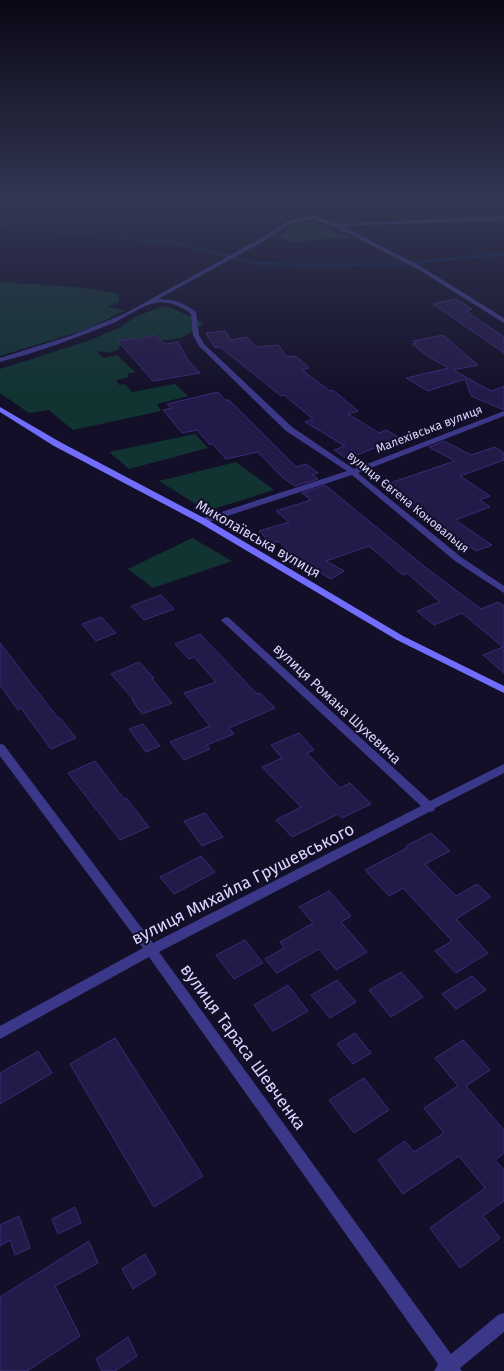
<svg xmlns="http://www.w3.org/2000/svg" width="504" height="1371" font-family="'Fira Sans',sans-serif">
<rect width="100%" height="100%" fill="#130f28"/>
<g fill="#113332">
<path d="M 304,223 L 317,223 L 350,237 L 345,239 L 336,238 L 293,242 L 278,237 L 291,226 Z"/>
<path d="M 0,282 C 39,285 79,285 118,294 L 119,302 L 108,307 L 126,310 L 85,330 L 0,356 Z"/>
<path d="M 163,306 L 174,309 L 204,323 C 190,335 179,341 160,340 L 158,335 C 152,335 147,337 141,338 C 128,340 124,334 118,350 L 109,353 L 97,351 L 103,358 L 117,355 L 135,372 L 127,374 L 129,377 L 116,380 L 119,385 L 125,384 L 132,392 L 175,384 L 188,396 L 157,404 L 161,411 L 73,430 L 49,410 L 29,413 L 0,393 L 0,369 L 88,341 L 121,327 L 135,317 Z"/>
<path d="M 195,434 L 208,448 L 129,469 L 109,452 Z"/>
<path d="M 236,462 L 274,490 L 207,511 L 159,481 Z"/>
<path d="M 192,538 L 232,561 L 153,588 L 128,569 Z"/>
</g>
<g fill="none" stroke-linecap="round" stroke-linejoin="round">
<path stroke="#0a224c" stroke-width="3" d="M 0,226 L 173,243 L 257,263 L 305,265 L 416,264 L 428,261 L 504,254"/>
</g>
<g fill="#241a4a" stroke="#3a2b77">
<path d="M 456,299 L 472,309 L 466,311 L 504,337 L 504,353 L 433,304 Z"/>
<path d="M 225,331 L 231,340 L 247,337 L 256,347 L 278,345 L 287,357 L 296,356 L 309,368 L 302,370 L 330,391 L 333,390 L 358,411 L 348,414 L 379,433 L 386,430 L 400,438 L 347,459 L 334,450 L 345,446 L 305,422 L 313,419 L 284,395 L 281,396 L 220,347 L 215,348 L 206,333 Z"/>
<path d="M 156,335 L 165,344 L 178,342 L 188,360 L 200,373 L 153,381 L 118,341 L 134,338 L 136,340 Z"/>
<path d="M 443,335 L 478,365 L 453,370 L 491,391 L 504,386 L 504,410 L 471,396 L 465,379 L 428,391 L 406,378 L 449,368 L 430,358 L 412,344 L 416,343 L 413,341 Z"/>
<path d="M 218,392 L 225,400 L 229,400 L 296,467 L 306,464 L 318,473 L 312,475 L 318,479 L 295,486 L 283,478 L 258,452 L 226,459 L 213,444 L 210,445 L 197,430 L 182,433 L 163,410 L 172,408 L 167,404 Z"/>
<path d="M 444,441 L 471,455 L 495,447 L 504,453 L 504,460 L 460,476 L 490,496 L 480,500 L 490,507 L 455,520 L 492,545 L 476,551 L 405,504 L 381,486 L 455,461 L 429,447 Z"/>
<path d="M 325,485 L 425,567 L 481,609 L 498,602 L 504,606 L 504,673 L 483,655 L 503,647 L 462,613 L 434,625 L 417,611 L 440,602 L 407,573 L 403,575 L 369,546 L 326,561 L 344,571 L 331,579 L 310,567 L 307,568 L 278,541 L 272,544 L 259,531 L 289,522 L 276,511 L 311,500 L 302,493 Z"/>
<path d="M 161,595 L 174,609 L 144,620 L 131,606 Z"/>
<path d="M 101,617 L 116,633 L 96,641 L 82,624 Z"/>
<path d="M 200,634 L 257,694 L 260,693 L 275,708 L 229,728 L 234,734 L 207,745 L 210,749 L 184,760 L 170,742 L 210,726 L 184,693 L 216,682 L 194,657 L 189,659 L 175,644 Z"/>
<path d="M 0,643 L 58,718 L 60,718 L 76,738 L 51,749 L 21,708 L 18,710 L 0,685 Z"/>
<path d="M 139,662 L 154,678 L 152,679 L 172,703 L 142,714 L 132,700 L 134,700 L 111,674 Z"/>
<path d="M 143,724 L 160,746 L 146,752 L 129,729 Z"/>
<path d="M 299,733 L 314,750 L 307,753 L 340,788 L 350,783 L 371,804 L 342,818 L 338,814 L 292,837 L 276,820 L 301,807 L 262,767 L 282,758 L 271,745 Z"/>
<path d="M 95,761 L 124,799 L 126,798 L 149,827 L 120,840 L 68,773 Z"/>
<path d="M 205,813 L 223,837 L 202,846 L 184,821 Z"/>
<path d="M 431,833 L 450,851 L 425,864 L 456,896 L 477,884 L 491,897 L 456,919 L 488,953 L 456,973 L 435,951 L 452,941 L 403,888 L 389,896 L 365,870 L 407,848 L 406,846 Z"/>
<path d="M 201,856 L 215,872 L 174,894 L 160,877 Z"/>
<path d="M 329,891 L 351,916 L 341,922 L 367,952 L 336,970 L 319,949 L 277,973 L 265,959 L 284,948 L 280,942 L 313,923 L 299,907 Z"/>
<path d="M 245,940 L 263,963 L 234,979 L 216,955 Z"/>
<path d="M 401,972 L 423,997 L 391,1017 L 369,990 Z"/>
<path d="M 472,976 L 486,990 L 456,1009 L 442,994 Z"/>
<path d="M 337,980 L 356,1002 L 330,1018 L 311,995 Z"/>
<path d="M 288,985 L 308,1011 L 273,1031 L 254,1005 Z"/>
<path d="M 355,1033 L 371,1053 L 353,1064 L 337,1044 Z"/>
<path d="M 115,1038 L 203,1176 L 154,1207 L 70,1064 Z"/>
<path d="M 463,1040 L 490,1070 L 466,1086 L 504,1130 L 504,1153 L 495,1160 L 504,1170 L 504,1201 L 483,1216 L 500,1238 L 460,1268 L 430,1228 L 485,1188 L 459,1156 L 403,1194 L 378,1160 L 405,1141 L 414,1152 L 444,1133 L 424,1108 L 458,1086 L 435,1058 Z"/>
<path d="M 38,1051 L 52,1073 L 0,1104 L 0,1073 Z"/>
<path d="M 364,1078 L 389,1110 L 354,1133 L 329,1100 Z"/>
<path d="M 75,1207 L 81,1223 L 58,1234 L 52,1219 Z"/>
<path d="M 19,1216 L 30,1248 L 15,1255 L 10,1240 L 0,1246 L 0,1225 Z"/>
<path d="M 89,1241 L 98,1263 L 55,1286 L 80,1336 L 27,1371 L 0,1371 L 0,1297 Z"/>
<path d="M 145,1254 L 156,1274 L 133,1289 L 122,1269 Z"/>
<path d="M 128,1337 L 137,1356 L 115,1371 L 102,1371 L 96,1359 Z"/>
</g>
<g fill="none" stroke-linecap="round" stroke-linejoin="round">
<g fill="#3b3889" fill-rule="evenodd">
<path d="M 312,215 L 336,224 L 504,216 L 504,220 L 342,226 L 420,266 L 504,318 L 504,323 L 416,268 L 333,226 L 312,219 L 292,223 L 262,242 L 158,299 C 173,299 185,303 196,312 L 199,335 L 204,344 L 292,427 L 354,469 L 504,411 L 504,416 L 358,473 L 461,557 L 504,586 L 504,593 L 455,561 L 352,475 L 206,523 L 200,523 L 200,519 L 347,471 L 286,431 L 199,346 L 193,335 L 191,314 C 180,305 165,300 151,304 C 143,306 125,317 116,322 C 78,337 39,352 0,362 L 0,358 L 73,335 L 124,314 L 258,240 L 288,221 Z"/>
<path d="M 226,617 L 229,618 L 430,801 L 504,764 L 504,773 L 435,808 L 434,811 L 429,812 L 159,952 L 451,1354 L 498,1315 L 504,1313 L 504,1332 L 460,1368 L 462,1371 L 434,1371 L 438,1364 L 149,957 L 0,1039 L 0,1026 L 143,948 L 0,756 L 0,744 L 4,745 L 153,943 L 421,806 L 223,622 L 221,620 Z"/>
</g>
<path fill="#716dff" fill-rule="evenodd" d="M 0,407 L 60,442 L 206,519 L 403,636 L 504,686 L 504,693 L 397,640 L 200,523 L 54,446 L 0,412 Z"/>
</g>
<linearGradient id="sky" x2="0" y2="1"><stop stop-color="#0a0816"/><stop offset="0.51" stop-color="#333753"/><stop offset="1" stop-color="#333753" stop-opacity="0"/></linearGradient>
<rect width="504" height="395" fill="url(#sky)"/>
<g text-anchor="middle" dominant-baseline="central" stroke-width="4" stroke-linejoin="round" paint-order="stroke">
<g font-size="12" fill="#dbd6ff" stroke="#130f28">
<text transform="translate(429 429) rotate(-21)">Малехівська вулиця</text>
<text transform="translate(408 502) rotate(39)">вулиця Євгена Коновальця</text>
</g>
<g font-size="14" fill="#dbd6ff" stroke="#130f28">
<text transform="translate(258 539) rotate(30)">Миколаївська вулиця</text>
<text transform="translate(337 704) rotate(43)">вулиця Романа Шухевича</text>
</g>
<g font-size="17" fill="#dbd6ff" stroke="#130f28">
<text transform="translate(243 884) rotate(-27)">вулиця Михайла Грушевського</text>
<text transform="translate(243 1047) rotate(54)">вулиця Тараса Шевченка</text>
</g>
</g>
</svg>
